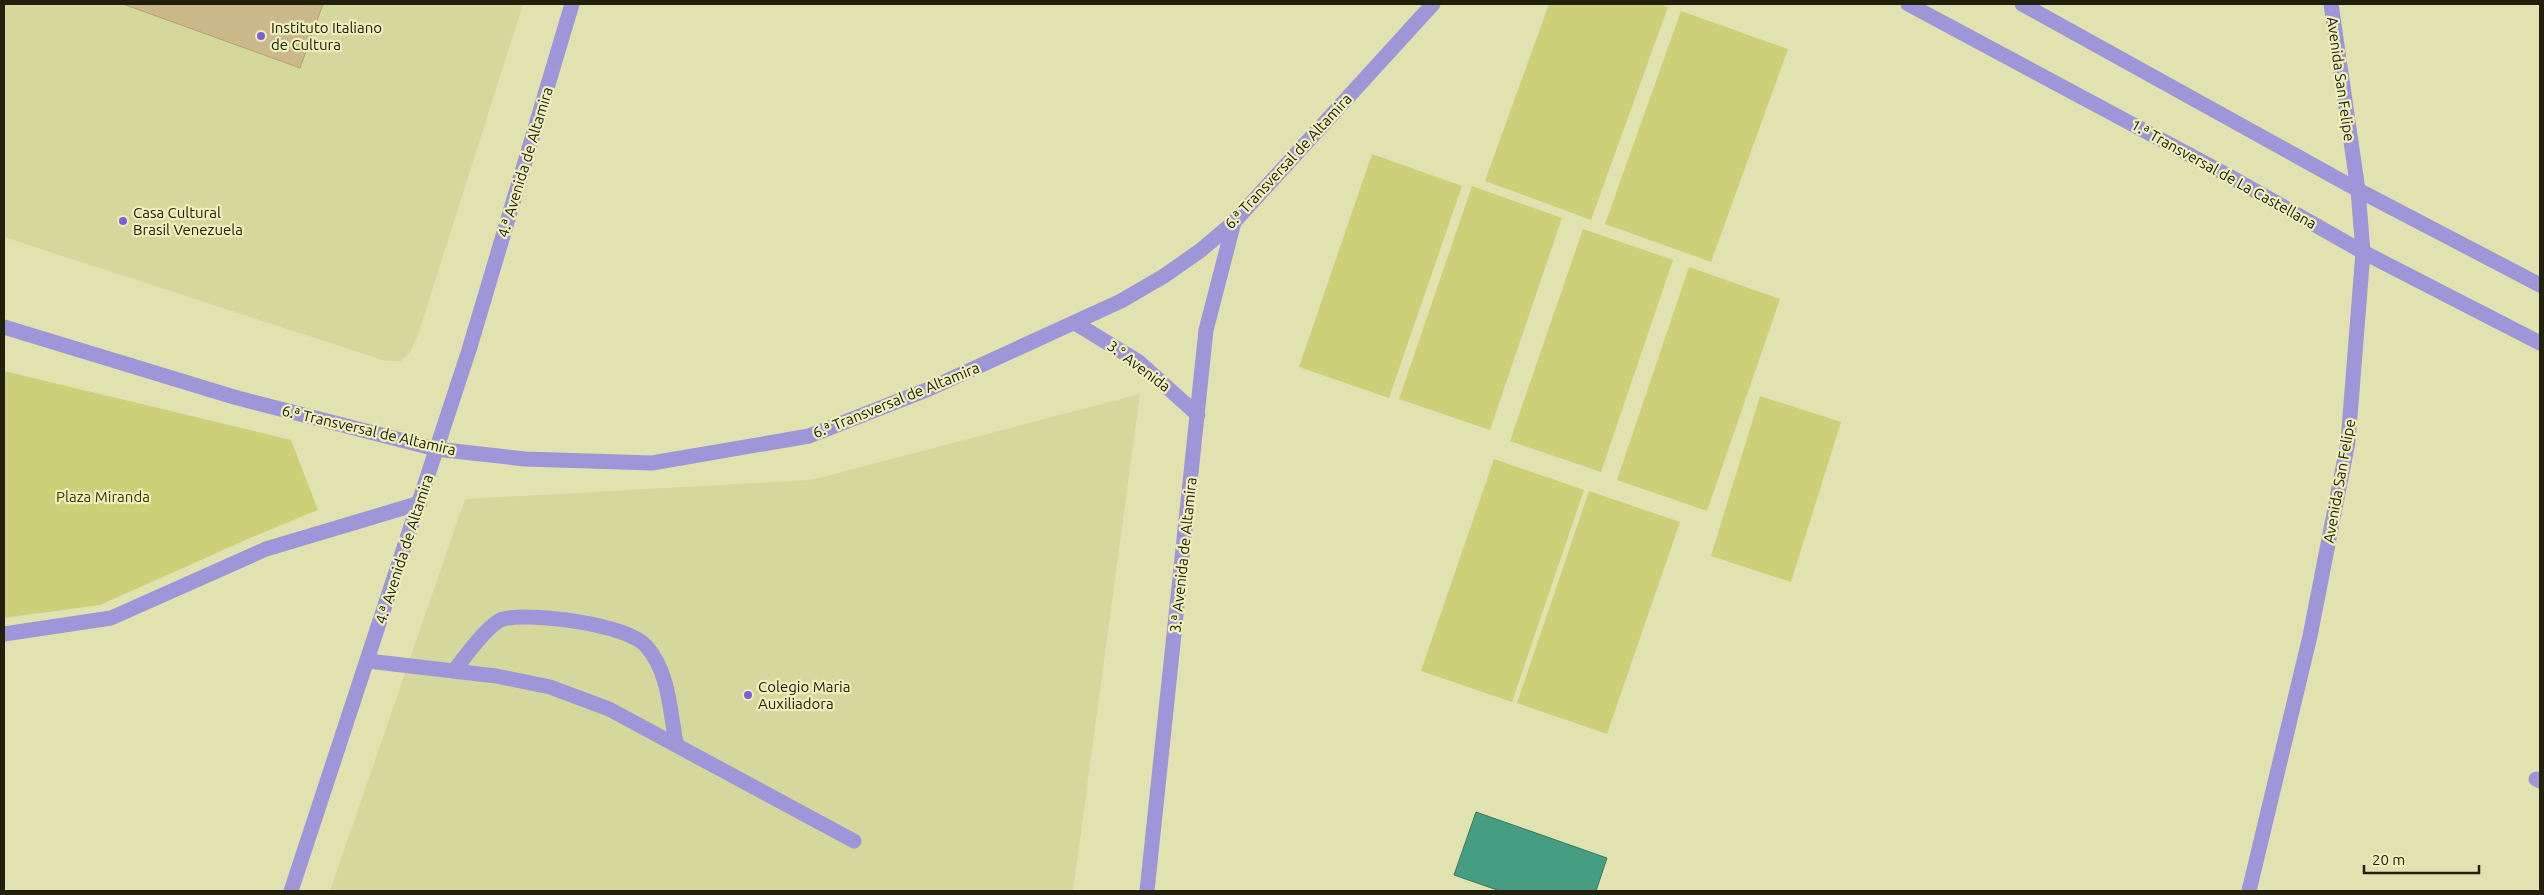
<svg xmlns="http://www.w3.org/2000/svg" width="2544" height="895" font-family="Ubuntu,sans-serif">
<rect width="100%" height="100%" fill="#e0e3af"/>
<g fill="#d5d89d">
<path d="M 4,4 L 523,4 L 418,335 L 410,352 L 401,361 L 386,361 L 4,237 Z"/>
<path d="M 1140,394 L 1073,891 L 330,891 L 465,499 L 811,480 Z"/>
</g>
<g fill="#cdcf79">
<path d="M 1549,4 L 1660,4 L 1668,7 L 1591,220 L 1485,181 Z"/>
<path d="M 1681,11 L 1788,49 L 1711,262 L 1605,224 Z"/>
<path d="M 1372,154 L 1462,186 L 1389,398 L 1299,367 Z"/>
<path d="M 1472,186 L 1562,218 L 1490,430 L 1399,399 Z"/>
<path d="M 1583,229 L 1673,260 L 1601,472 L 1510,441 Z"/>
<path d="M 1689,267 L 1780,299 L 1707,511 L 1617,480 Z"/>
<path d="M 4,371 L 291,440 L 318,510 L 250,538 L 100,605 L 4,618 Z"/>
<path d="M 1760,396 L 1841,422 L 1791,582 L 1711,556 Z"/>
<path d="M 1494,459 L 1584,490 L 1512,702 L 1421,671 Z"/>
<path d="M 1589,491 L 1680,522 L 1607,734 L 1517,703 Z"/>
</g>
<path fill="#459d82" stroke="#3a785f" d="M 1476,812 L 1607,858 L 1596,891 L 1500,891 L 1454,875 Z"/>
<path fill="#cbb989" stroke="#b2a171" d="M 123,4 L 323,4 L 300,68 Z"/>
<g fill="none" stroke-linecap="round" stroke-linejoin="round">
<g stroke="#9f95d9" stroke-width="15">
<path d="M 1908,4 L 2229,176 L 2363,252 L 2540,343"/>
<path d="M 2022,4 L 2358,190 L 2540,285"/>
<path d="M 1075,323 L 1139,362 L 1198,415"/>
<path d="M 4,327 L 234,397 L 436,449 L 525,459 L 652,463 L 809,436 L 929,389 L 1121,301 L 1164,276 L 1201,250 L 1234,222 L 1433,4"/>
<path d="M 4,634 L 111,618 L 266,549 L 420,503"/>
<path d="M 368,661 L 496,676 L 550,687 L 609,709 L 854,841"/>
<path d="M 454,671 C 463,659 489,623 503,619 C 531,612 626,624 646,646 C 669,671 670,711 676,743"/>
<path d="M 2536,779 L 2540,781"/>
<path d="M 291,891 L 469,350 L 572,4"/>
<path d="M 1147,891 L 1206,330 L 1234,222"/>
<path d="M 2249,891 L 2310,636 L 2348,442 L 2363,252 L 2358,190 L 2331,4"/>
</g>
</g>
<g fill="#7b5fda" stroke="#edf0bc" stroke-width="2">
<circle cx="261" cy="36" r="5"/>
<circle cx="123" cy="221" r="5"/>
<circle cx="748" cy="695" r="5"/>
</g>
<g text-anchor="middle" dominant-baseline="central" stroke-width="4.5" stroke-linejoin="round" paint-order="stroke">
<g font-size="15" fill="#20200c" stroke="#edf0bc" text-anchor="start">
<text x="271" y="27">Instituto Italiano<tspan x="271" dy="17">de Cultura</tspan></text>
<text x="133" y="212">Casa Cultural<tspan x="133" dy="17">Brasil Venezuela</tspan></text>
<text x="758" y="686">Colegio Maria<tspan x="758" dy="17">Auxiliadora</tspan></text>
</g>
<g font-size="15" fill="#20200c" stroke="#edf0bc">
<text transform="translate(2341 79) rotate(82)">Avenida San Felipe</text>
<text transform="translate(1288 161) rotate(-47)">6.ª Transversal de Altamira</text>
<text transform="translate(525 162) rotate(-73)">4.ª Avenida de Altamira</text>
<text transform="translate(2224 174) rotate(29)">1.ª Transversal de La Castellana</text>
<text transform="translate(1139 366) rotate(37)">3.° Avenida</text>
<text transform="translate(896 400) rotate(-22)">6.ª Transversal de Altamira</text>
<text transform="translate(369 430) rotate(13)">6.ª Transversal de Altamira</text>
<text transform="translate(2339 481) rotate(-80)">Avenida San Felipe</text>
<text transform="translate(404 549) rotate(-72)">4.ª Avenida de Altamira</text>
<text transform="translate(1183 555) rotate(-84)">3.ª Avenida de Altamira</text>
</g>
<g font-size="15" fill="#393900" stroke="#edf0bc">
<text x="103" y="496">Plaza Miranda</text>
</g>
</g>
<rect width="2544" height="895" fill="none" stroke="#20200c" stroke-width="10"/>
<path d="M2364 865v8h115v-8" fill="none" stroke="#20200c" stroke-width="2.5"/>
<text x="2372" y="865" font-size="15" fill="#20200c" stroke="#edf0bc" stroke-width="4" paint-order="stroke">20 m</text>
</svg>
